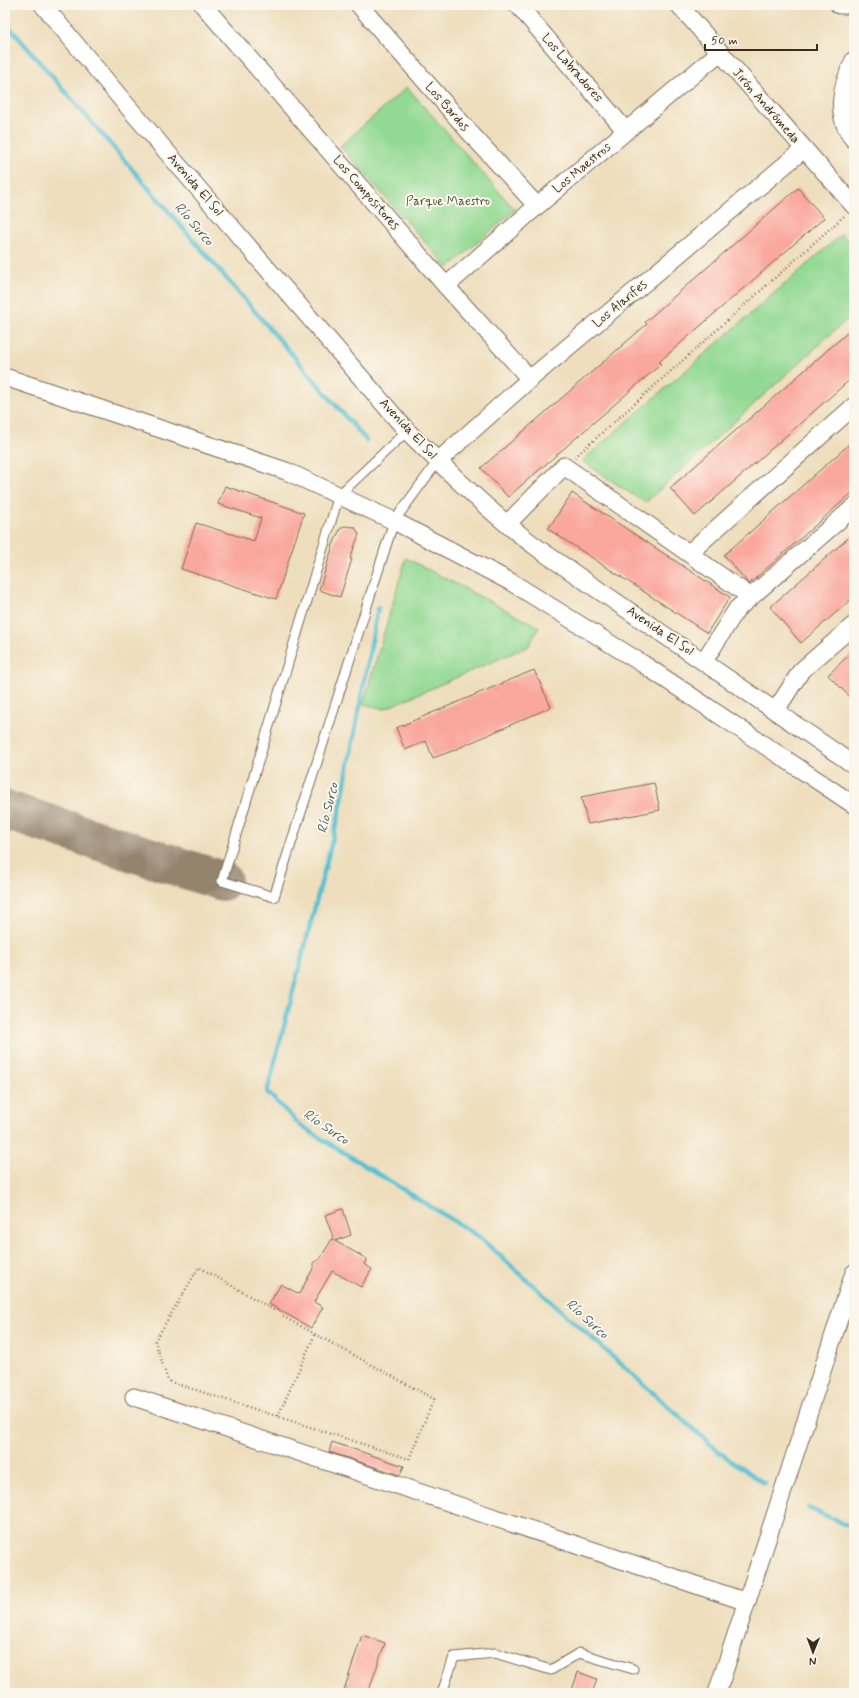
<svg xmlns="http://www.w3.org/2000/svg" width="859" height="1698" font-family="Mynerve,sans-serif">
<rect width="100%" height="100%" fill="#fbf7ec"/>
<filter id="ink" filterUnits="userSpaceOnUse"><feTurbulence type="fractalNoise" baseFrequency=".025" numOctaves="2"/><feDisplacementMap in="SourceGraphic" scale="8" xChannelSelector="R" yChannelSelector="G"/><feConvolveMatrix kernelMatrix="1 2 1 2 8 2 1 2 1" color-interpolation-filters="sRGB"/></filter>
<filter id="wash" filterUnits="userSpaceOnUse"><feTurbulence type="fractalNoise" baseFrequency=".012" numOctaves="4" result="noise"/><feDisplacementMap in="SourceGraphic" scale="16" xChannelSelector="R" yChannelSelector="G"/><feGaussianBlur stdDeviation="0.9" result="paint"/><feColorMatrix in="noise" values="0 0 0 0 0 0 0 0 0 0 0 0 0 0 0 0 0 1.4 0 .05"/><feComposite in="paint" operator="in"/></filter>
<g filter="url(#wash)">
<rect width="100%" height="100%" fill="#eedebd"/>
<g fill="#92d993" stroke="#668258">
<path d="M 407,87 L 515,210 L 448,268 L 340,146 Z"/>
<path d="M 842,234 L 854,246 L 854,313 L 645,503 L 582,461 Z"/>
<path d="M 406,558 L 539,627 L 529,646 L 384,709 L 363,704 Z"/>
</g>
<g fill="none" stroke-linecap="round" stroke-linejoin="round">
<g stroke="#56c0d1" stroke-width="4.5">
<path d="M 5,22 L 366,440"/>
<path d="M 378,608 L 340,810 L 267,1092 L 301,1126 L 478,1236 L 719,1452 L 764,1483"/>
<path d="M 808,1508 L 854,1528"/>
</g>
<path stroke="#94846e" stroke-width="40" d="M 5,810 L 222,881"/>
</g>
<g id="blocks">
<g fill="#faa79d">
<path d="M 798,188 L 824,218 L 659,362 L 661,364 L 508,497 L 481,468 L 647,324 L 645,322 Z"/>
<path d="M 854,327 L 854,376 L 695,516 L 670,488 Z"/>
<path d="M 854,440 L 854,491 L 749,584 L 748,583 L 724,555 Z"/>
<path d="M 225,486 L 304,513 L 276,599 L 181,569 L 196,523 L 254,541 L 261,518 L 218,504 Z"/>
<path d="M 572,493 L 730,597 L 707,633 L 548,529 Z"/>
<path d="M 344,526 L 355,527 L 359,534 L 350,559 L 352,559 L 340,597 L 319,590 L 333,545 L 340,529 Z"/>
<path d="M 854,533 L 854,597 L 801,643 L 770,607 Z"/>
<path d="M 854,650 L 854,701 L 828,675 Z"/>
<path d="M 534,670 L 551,707 L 452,751 L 433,758 L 426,741 L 405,750 L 396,728 Z"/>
<path d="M 654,783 L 660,810 L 588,824 L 581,797 Z"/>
<path d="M 343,1209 L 351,1235 L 335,1241 L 367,1259 L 364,1264 L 372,1269 L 361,1287 L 332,1271 L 314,1302 L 323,1307 L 311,1328 L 269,1304 L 281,1284 L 299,1294 L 314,1267 L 314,1262 L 320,1259 L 332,1239 L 334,1240 L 325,1215 Z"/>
<path d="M 332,1442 L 404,1466 L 400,1475 L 329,1452 Z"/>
<path d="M 362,1635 L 385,1643 L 368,1693 L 343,1693 Z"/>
<path d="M 578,1672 L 597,1679 L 592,1693 L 571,1693 Z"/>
</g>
</g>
</g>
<g filter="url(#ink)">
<use href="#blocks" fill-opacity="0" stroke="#7a6956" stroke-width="1"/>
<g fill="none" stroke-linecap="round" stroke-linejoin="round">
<g stroke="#7a6956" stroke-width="11">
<g id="lane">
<path d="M 407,431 L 339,495 L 222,881 L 274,897 L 394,521 L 438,461"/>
<path d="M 442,1693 L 454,1657 L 495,1653 L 551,1670 L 579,1653 L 633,1669"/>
</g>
</g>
<g stroke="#7a6956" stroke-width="19">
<g id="street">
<path d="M 43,5 L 123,101 L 407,431 C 450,473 494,517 543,552 L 854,765"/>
<path d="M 203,5 L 446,286 L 530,379"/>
<path d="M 359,5 L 473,136 L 537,206"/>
<path d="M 518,5 L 626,131"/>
<path d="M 679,5 L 854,206"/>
<path d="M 839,5 L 846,5"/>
<path d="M 854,60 C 841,87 834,115 854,140"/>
<path d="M 446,286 L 537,206 L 720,52"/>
<path d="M 5,377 L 286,471 L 394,521 L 511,582 L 643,664 L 854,805"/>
<path d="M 438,461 L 530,379 L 804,149"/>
<path d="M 507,524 L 564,466 L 751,597"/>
<path d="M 689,553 L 854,406"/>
<path d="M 704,661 L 737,609 L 854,507"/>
<path d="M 776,710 L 801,671 L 854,625"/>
<path d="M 134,1397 L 747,1602"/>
<path d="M 717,1693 L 854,1273"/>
</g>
</g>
<g stroke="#7a6956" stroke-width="2.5" stroke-dasharray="1 3" stroke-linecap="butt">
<path d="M 575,457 L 844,216"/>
<path d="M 274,1310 L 199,1267 L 155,1341 L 168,1381 L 409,1459 L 434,1399 L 282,1316"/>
<path d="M 278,1416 L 315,1334"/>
</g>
<use href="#lane" stroke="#fff" stroke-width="9"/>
<use href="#street" stroke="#fff" stroke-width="17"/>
</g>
</g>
<g text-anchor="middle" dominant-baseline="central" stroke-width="4" stroke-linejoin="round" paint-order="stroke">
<g font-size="13" fill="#3b2a1e" stroke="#fbf7ec">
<text transform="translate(572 68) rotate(49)">Los Labradores</text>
<text transform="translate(766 106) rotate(49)">Jirón Andrómeda</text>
<text transform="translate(447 107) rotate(49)">Los Bardos</text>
<text transform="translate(582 168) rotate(-40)">Los Maestros</text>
<text transform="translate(195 185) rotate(49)">Avenida El Sol</text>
<text transform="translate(366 193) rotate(49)">Los Compositores</text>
<text transform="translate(620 304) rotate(-40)">Los Alarifes</text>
<text transform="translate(408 429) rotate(47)">Avenida El Sol</text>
<text transform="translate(660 631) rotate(34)">Avenida El Sol</text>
</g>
<g font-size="13" fill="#51563b" stroke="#fbf7ec">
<text x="448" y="201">Parque Maestro</text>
</g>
<g font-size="14" font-style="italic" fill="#445e5d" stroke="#fbf7ec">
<text transform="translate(194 224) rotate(49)">Río Surco</text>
<text transform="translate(328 808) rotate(-77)">Río Surco</text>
<text transform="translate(326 1127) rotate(34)">Río Surco</text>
<text transform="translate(587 1319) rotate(42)">Río Surco</text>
</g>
</g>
<rect width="859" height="1698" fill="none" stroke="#fbf7ec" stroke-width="20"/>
<g transform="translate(813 1652) rotate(181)" stroke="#fbf7ec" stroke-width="3" paint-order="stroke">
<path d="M0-3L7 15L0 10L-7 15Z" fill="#3b2a1e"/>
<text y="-6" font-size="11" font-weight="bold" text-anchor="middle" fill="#3b2a1e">N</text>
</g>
<path d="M705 44v6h112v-6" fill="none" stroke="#3b2a1e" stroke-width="2"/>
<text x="711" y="44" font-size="12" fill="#3b2a1e" stroke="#fbf7ec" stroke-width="3" paint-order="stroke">50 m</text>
</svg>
